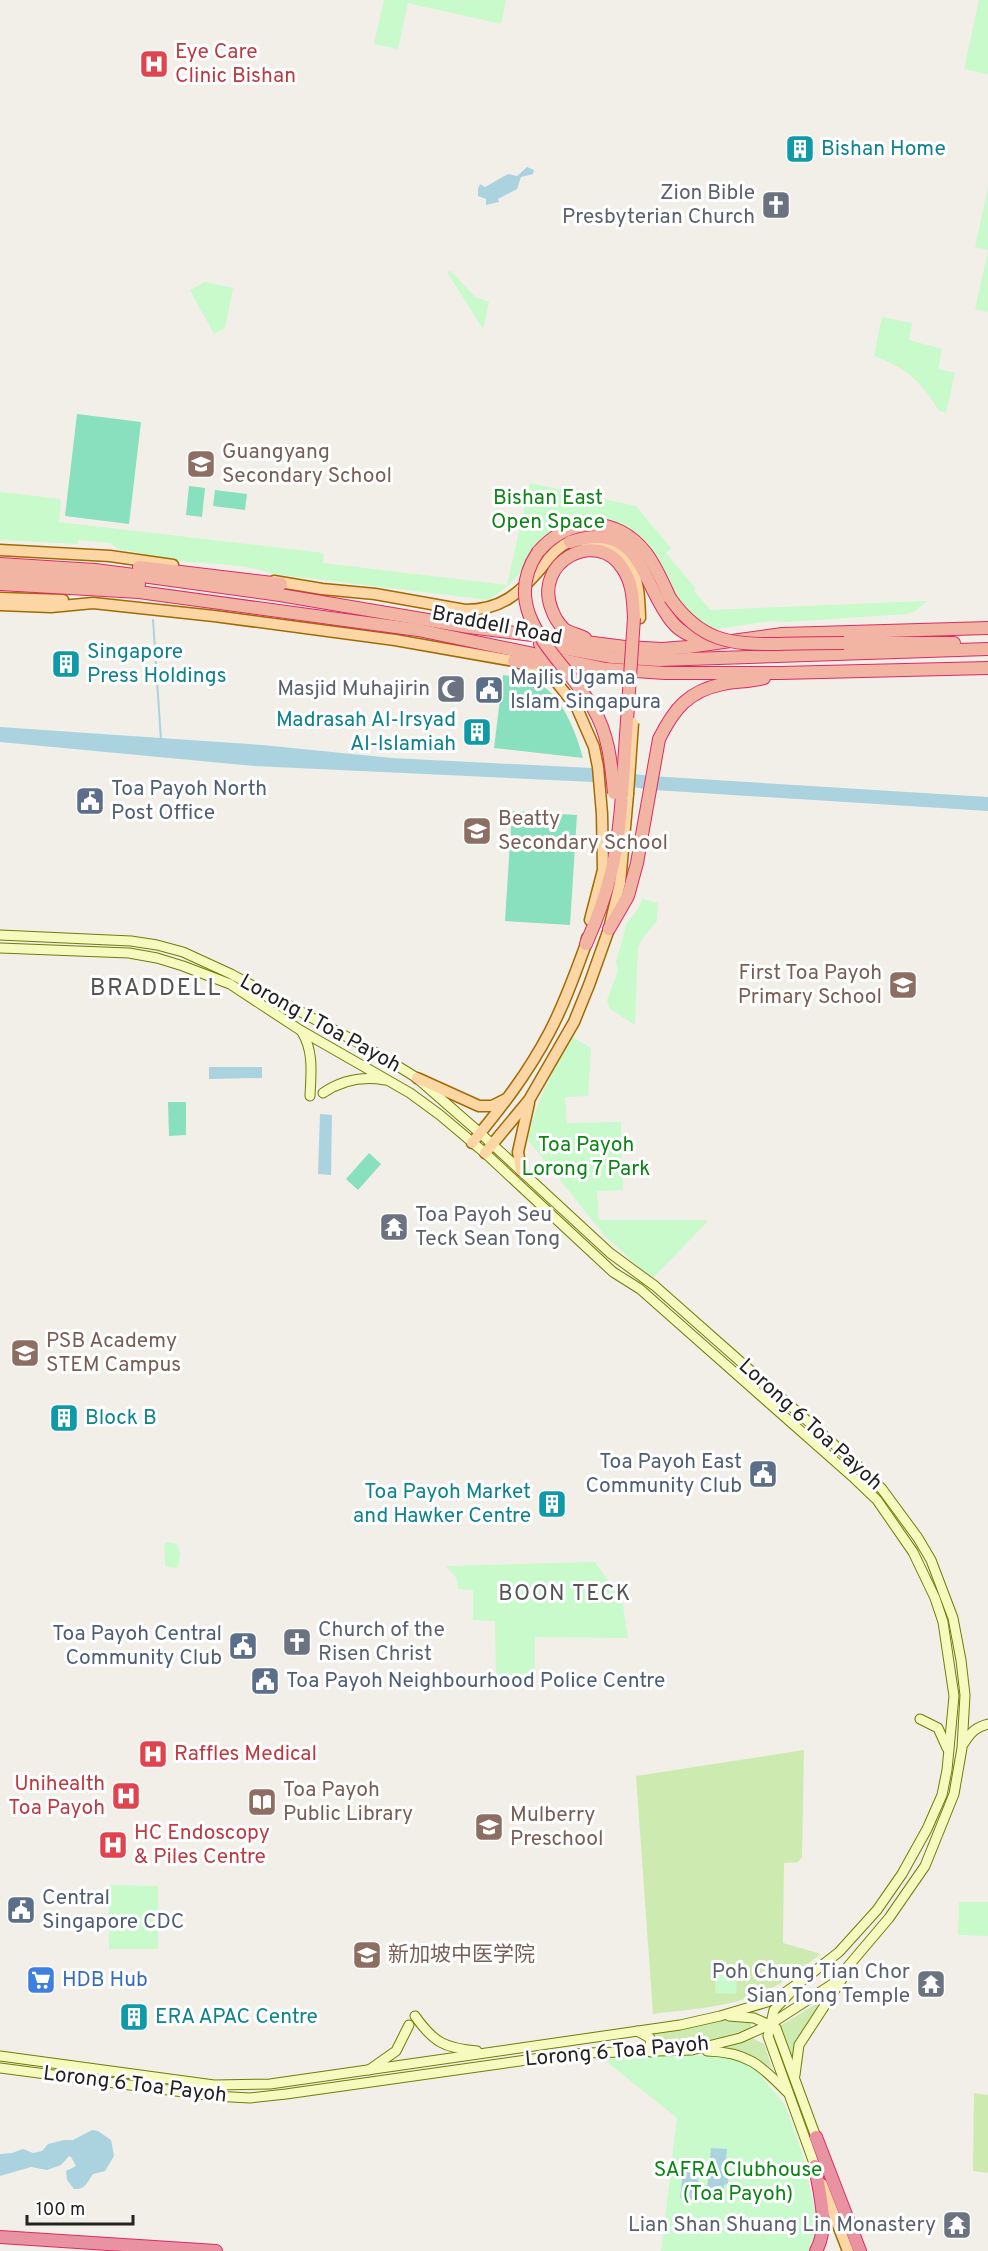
<svg xmlns="http://www.w3.org/2000/svg" width="988" height="2251" font-family="Overpass,'Noto Sans SC',sans-serif">
<rect width="100%" height="100%" fill="#f2efe9"/>
<g fill="#cdebb0">
<path d="M 804,1750 L 802,1857 L 798,1862 L 784,1863 L 783,1943 L 821,1954 C 807,1964 793,1976 779,1984 C 741,2007 695,2009 653,2014 L 636,1776 Z"/>
<path d="M 824,1999 L 796,2042 L 793,2061 L 780,2026 Z"/>
<path d="M 722,2020 L 751,2021 L 751,2029 L 698,2043 L 654,2047 L 653,2033 Z"/>
<path d="M 752,2038 L 764,2044 L 772,2068 L 742,2051 L 726,2048 Z"/>
<path d="M 974,2093 L 988,2095 L 988,2173 L 973,2171 Z"/>
</g>
<g fill="#c8facc">
<path d="M 384,0 L 506,0 L 501,24 L 408,3 L 398,49 L 374,44 Z"/>
<path d="M 979,0 L 988,0 L 988,74 L 964,69 Z"/>
<path d="M 988,188 L 988,250 L 975,247 Z"/>
<path d="M 988,251 L 988,312 L 975,309 Z"/>
<path d="M 451,271 L 475,297 L 489,302 L 483,329 L 447,272 Z"/>
<path d="M 205,282 L 233,288 L 225,328 L 214,334 L 190,290 Z"/>
<path d="M 882,317 L 912,323 L 909,340 L 942,349 L 938,369 L 955,373 L 946,412 L 939,411 C 921,381 907,368 874,356 Z"/>
<path d="M 530,483 L 636,506 L 671,548 L 666,553 L 696,589 L 694,591 L 710,610 L 927,601 L 915,611 L 907,614 L 786,622 L 771,621 L 710,630 L 691,616 L 676,597 L 642,541 L 631,531 L 618,525 L 578,521 L 553,531 L 533,549 L 522,571 L 509,585 L 489,600 L 273,574 C 238,562 214,565 179,561 C 159,558 139,552 118,549 L 110,543 L 78,540 L 78,544 L 0,540 L 0,492 L 61,499 L 59,522 L 324,553 L 323,563 L 507,585 Z"/>
<path d="M 642,899 L 658,903 L 657,921 L 644,936 L 638,947 L 635,1025 L 610,1009 L 607,1000 L 618,971 L 616,962 L 627,923 L 638,909 Z"/>
<path d="M 572,1037 L 591,1048 L 588,1096 L 565,1097 L 567,1123 L 621,1122 L 623,1190 L 597,1191 L 599,1220 L 706,1220 L 707,1222 L 652,1279 L 605,1236 L 528,1140 C 535,1102 553,1071 572,1037 Z"/>
<path d="M 167,1542 L 177,1544 L 180,1553 L 178,1568 L 167,1567 L 165,1565 L 164,1544 Z"/>
<path d="M 595,1562 L 622,1600 L 628,1638 L 535,1637 L 535,1677 L 496,1677 L 495,1621 L 473,1620 L 473,1590 L 458,1589 L 457,1579 L 446,1566 Z"/>
<path d="M 109,1885 L 158,1886 L 158,1949 L 109,1949 Z"/>
<path d="M 959,1902 L 988,1902 L 988,1936 L 958,1935 Z"/>
<path d="M 716,1975 L 737,1976 L 736,1994 L 715,1993 Z"/>
<path d="M 672,2055 L 728,2056 L 756,2070 L 785,2105 L 802,2153 L 816,2215 L 814,2247 L 810,2251 L 661,2251 L 677,2118 L 602,2058 Z"/>
</g>
<g fill="#88e0be">
<path d="M 77,414 L 141,422 L 129,524 L 65,516 Z"/>
<path d="M 189,486 L 205,488 L 202,517 L 186,515 Z"/>
<path d="M 215,490 L 247,494 L 245,510 L 213,506 Z"/>
<path d="M 503,675 C 515,677 534,679 544,687 C 564,701 577,735 583,758 L 494,748 Z"/>
<path d="M 512,811 L 577,815 L 570,925 L 505,921 Z"/>
<path d="M 168,1102 L 186,1102 L 186,1135 L 169,1136 Z"/>
<path d="M 369,1153 L 381,1164 L 358,1190 L 346,1179 Z"/>
</g>
<g fill="#aad3df">
<path d="M 527,167 L 534,170 L 533,174 L 521,177 L 517,189 L 498,199 L 499,202 L 486,205 L 486,199 L 478,196 L 478,189 L 480,184 L 485,187 L 508,174 L 517,176 Z"/>
<path d="M 0,727 L 262,745 L 392,758 L 592,768 L 650,776 L 988,797 L 988,811 L 654,790 L 593,782 L 254,766 L 0,742 Z"/>
<path d="M 209,1067 L 262,1067 L 262,1078 L 209,1079 Z"/>
<path d="M 320,1114 L 332,1115 L 331,1175 L 318,1174 Z"/>
<path d="M 92,2130 L 98,2131 L 111,2140 L 114,2156 L 105,2171 L 93,2174 C 87,2182 86,2190 74,2189 L 67,2180 L 66,2171 L 76,2166 L 71,2157 L 69,2156 L 61,2165 L 47,2170 L 31,2167 L 0,2176 L 0,2154 L 12,2153 L 23,2149 L 33,2153 L 42,2151 L 48,2144 L 64,2140 L 73,2140 Z"/>
<path d="M 711,2148 L 727,2149 L 725,2172 L 729,2173 L 728,2184 L 724,2185 L 723,2201 L 706,2200 Z"/>
<path d="M 683,2172 L 699,2173 L 696,2200 L 680,2198 Z"/>
</g>
<g fill="none" stroke-linecap="round" stroke-linejoin="round">
<path stroke="#aad3df" stroke-width="2" d="M 153,620 L 161,740"/>
<g stroke="#707d05" stroke-width="11">
<g id="secondary">
<path d="M 0,935 L 131,941 L 157,945 L 183,952 L 231,974 L 375,1052 L 417,1078 L 480,1133 L 610,1253 L 655,1286 L 863,1470 L 882,1489 L 918,1538 L 931,1560 L 953,1618 L 961,1660 L 965,1695 L 962,1748 L 954,1794 L 925,1866 L 889,1918 L 834,1983 L 769,2025 L 740,2038 L 692,2050 L 586,2053 L 548,2057 L 286,2094 L 250,2098 L 214,2096 L 0,2068"/>
<path d="M 0,948 L 129,953 L 157,958 L 183,966 L 230,984 L 300,1030 L 410,1093 L 440,1115 L 485,1153 L 613,1272 L 640,1289 L 855,1479 L 877,1500 L 913,1552 L 935,1598 L 943,1622 L 954,1696 L 947,1770 L 942,1795 L 927,1829 L 902,1874 L 877,1910 L 839,1952 L 807,1977 L 786,1992 L 767,2002 L 720,2016 L 680,2025 L 270,2084 L 214,2085 L 0,2056"/>
<path d="M 302,1032 C 314,1052 311,1073 310,1096"/>
<path d="M 323,1093 C 342,1080 362,1076 385,1080"/>
<path d="M 920,1719 L 938,1728 L 947,1748"/>
<path d="M 964,1743 C 971,1732 976,1727 988,1724"/>
<path d="M 790,1993 L 774,2010 L 768,2036 L 815,2166"/>
<path d="M 415,2016 C 434,2043 445,2048 477,2051"/>
<path d="M 729,2016 L 754,2018 L 776,2028 L 816,2137"/>
<path d="M 637,2031 L 650,2038 L 651,2052"/>
<path d="M 707,2051 C 747,2052 761,2065 787,2092"/>
<path d="M 369,2070 L 396,2051 L 409,2025"/>
<path d="M 795,2075 L 799,2045 L 842,1979"/>
</g>
</g>
<g stroke="#a06b00" stroke-width="13">
<g id="primary">
<path d="M 0,550 L 110,556 L 173,565"/>
<path d="M 274,581 L 322,589 L 375,594 L 465,610 C 501,610 519,594 542,567 C 549,557 557,547 569,542 C 577,539 589,541 596,543 C 637,551 639,583 640,618"/>
<path d="M 0,598 L 63,600"/>
<path d="M 0,605 L 51,607 L 93,603 L 214,616 L 395,640 L 514,661 L 537,669 L 554,679 L 577,708 L 594,747 L 598,767 L 602,814 L 603,870 L 590,920"/>
<path d="M 417,1078 L 479,1106 L 492,1106 L 506,1099"/>
<path d="M 472,1143 C 501,1108 528,1073 549,1033 C 564,1005 575,974 586,944 L 587,938"/>
<path d="M 485,1153 L 529,1100 L 574,1022 L 589,985 L 609,929 L 620,883 L 628,794"/>
<path d="M 521,1170 L 518,1152 L 529,1103"/>
<path d="M 822,2184 L 848,2251"/>
</g>
</g>
<g stroke="#dc2a67" stroke-width="14">
<g id="trunk">
<path d="M 570,542 C 643,518 641,586 673,623 C 682,634 696,638 710,641"/>
<path d="M 538,552 C 568,517 616,514 646,553 C 656,566 663,583 670,598"/>
<path d="M 0,564 L 95,570 L 142,576 L 280,595 L 469,627 L 625,647 L 662,649 L 688,647 L 782,634 L 988,628"/>
<path d="M 139,567 L 281,584"/>
<path d="M 0,574 L 139,584"/>
<path d="M 0,584 L 139,592 L 418,630 L 606,669 L 665,673 L 780,673 L 988,668"/>
<path d="M 585,638 C 579,635 570,633 564,629 C 559,624 554,616 552,610 C 532,562 597,527 623,569 C 633,584 633,601 634,618"/>
<path d="M 844,643 L 954,643"/>
<path d="M 540,644 L 612,657 L 659,660 L 988,649"/>
<path d="M 514,661 L 560,665"/>
<path d="M 609,929 L 628,896 L 637,863 L 659,739 C 674,709 688,691 723,684 C 737,681 750,682 764,678"/>
<path d="M 586,944 C 610,890 618,853 622,794"/>
</g>
</g>
<g stroke="#dc2a67" stroke-width="14">
<g id="motorway">
<path d="M 816,2137 L 860,2251"/>
<path d="M 815,2166 C 819,2192 830,2226 816,2251"/>
<path d="M 0,2237 L 216,2251"/>
</g>
</g>
<use href="#secondary" stroke="#f7fabf" stroke-width="9"/>
<use href="#primary" stroke="#fcd6a4" stroke-width="10"/>
<use href="#trunk" stroke="#f2b4a3" stroke-width="12"/>
<use href="#motorway" stroke="#e892a2" stroke-width="12"/>
<g stroke="#a06b00" stroke-width="13" stroke-linecap="butt">
<path id="primary-bridge" d="M 628,794 L 633,723"/>
</g>
<g stroke="#dc2a67" stroke-width="14" stroke-linecap="butt">
<g id="trunk-bridge">
<path d="M 538,552 C 496,614 565,659 593,708 C 609,735 611,763 614,793"/>
<path d="M 670,598 C 700,641 730,645 779,644 C 801,643 822,643 844,643"/>
<path d="M 622,794 L 634,618"/>
</g>
</g>
<use href="#primary-bridge" stroke="#fcd6a4" stroke-width="10"/>
<use href="#trunk-bridge" stroke="#f2b4a3" stroke-width="12"/>
</g>
<defs>
<g id="hospital-square" transform="scale(1.5)"><rect x="-9" y="-9" width="18" height="18" rx="4" fill="#e0444e" stroke="#fff"/><path d="M-5-5h3v3.5h4V-5h3V5h-3V1.5h-4V5h-3Z" fill="#fff"/></g>
<g id="building-square" transform="scale(1.5)"><rect x="-9" y="-9" width="18" height="18" rx="4" fill="#0f9aa8" stroke="#fff"/><path d="M-4-6H4V6H1V3H-1V6H-4ZM-2.5-4.3h1.7v1.8h-1.7ZM.8-4.3h1.7v1.8H.8ZM-2.5-1h1.7V.8h-1.7ZM.8-1h1.7V.8H.8Z" fill="#fff"/></g>
<g id="church-square" transform="scale(1.5)"><rect x="-9" y="-9" width="18" height="18" rx="4" fill="#6b7280" stroke="#fff"/><path d="M-1.2-6h2.4v3.5h3.3v2.4h-3.3V6h-2.4V-.1h-3.3v-2.4h3.3Z" fill="#fff"/></g>
<g id="school-square" transform="scale(1.5)"><rect x="-9" y="-9" width="18" height="18" rx="4" fill="#8d6e63" stroke="#fff"/><path d="M0-5L7-2L0 1L-7-2ZM-4 1L0 2.5L4 1V4Q0 6-4 4Z" fill="#fff"/></g>
<g id="mosque-square" transform="scale(1.5)"><rect x="-9" y="-9" width="18" height="18" rx="4" fill="#6b7280" stroke="#fff"/><path d="M3.5-4.9A6 6 0 1 0 3.5 4.9A5 5 0 1 1 3.5-4.9Z" fill="#fff"/></g>
<g id="civic-square" transform="scale(1.5)"><rect x="-9" y="-9" width="18" height="18" rx="4" fill="#5c6f8a" stroke="#fff"/><path d="M-.6-6.5H3V-4.5H.6V-3L4-1V1h2V6H-6V1h2V-1L-.6-3ZM-1.2 2.5V6h2.4V2.5Z" fill="#fff"/></g>
<g id="temple-square" transform="scale(1.5)"><rect x="-9" y="-9" width="18" height="18" rx="4" fill="#6b7280" stroke="#fff"/><path d="M0-6L5-2H3V0L6.5 2.5H4V6H1.5V3h-3V6H-4V2.5H-6.5L-3 0V-2H-5Z" fill="#fff"/></g>
<g id="library-square" transform="scale(1.5)"><rect x="-9" y="-9" width="18" height="18" rx="4" fill="#8d6e63" stroke="#fff"/><path d="M-6-4Q-3-5.5-.7-3.5V5Q-3 3-6 4ZM6-4Q3-5.5 .7-3.5V5Q3 3 6 4Z" fill="#fff"/></g>
<g id="university-square" transform="scale(1.5)"><rect x="-9" y="-9" width="18" height="18" rx="4" fill="#8d6e63" stroke="#fff"/><path d="M0-5L7-2L0 1L-7-2ZM-4 1L0 2.5L4 1V4Q0 6-4 4Z" fill="#fff"/></g>
<g id="supermarket-square" transform="scale(1.5)"><rect x="-9" y="-9" width="18" height="18" rx="4" fill="#3f7fe0" stroke="#fff"/><path d="M-6-5.5h2.5l.6 2H6L4.5 2H-2.5L-4.4-4H-6ZM-1.5 3.2a1.3 1.3 0 1 0 .1 0ZM3 3.2a1.3 1.3 0 1 0 .1 0Z" fill="#fff"/></g>
</defs>
<g fill-rule="evenodd">
<use href="#hospital-square" x="154" y="64"/>
<use href="#building-square" x="800" y="149"/>
<use href="#church-square" x="776" y="205"/>
<use href="#school-square" x="201" y="464"/>
<use href="#building-square" x="66" y="664"/>
<use href="#mosque-square" x="451" y="689"/>
<use href="#civic-square" x="489" y="690"/>
<use href="#building-square" x="477" y="732"/>
<use href="#civic-square" x="90" y="801"/>
<use href="#school-square" x="477" y="831"/>
<use href="#school-square" x="903" y="985"/>
<use href="#temple-square" x="394" y="1227"/>
<use href="#school-square" x="25" y="1353"/>
<use href="#building-square" x="64" y="1418"/>
<use href="#civic-square" x="763" y="1474"/>
<use href="#building-square" x="552" y="1504"/>
<use href="#church-square" x="297" y="1642"/>
<use href="#civic-square" x="243" y="1646"/>
<use href="#civic-square" x="265" y="1681"/>
<use href="#hospital-square" x="153" y="1754"/>
<use href="#hospital-square" x="126" y="1796"/>
<use href="#library-square" x="262" y="1802"/>
<use href="#school-square" x="489" y="1827"/>
<use href="#hospital-square" x="113" y="1845"/>
<use href="#civic-square" x="21" y="1910"/>
<use href="#university-square" x="367" y="1955"/>
<use href="#supermarket-square" x="41" y="1980"/>
<use href="#temple-square" x="931" y="1984"/>
<use href="#building-square" x="134" y="2017"/>
<use href="#temple-square" x="957" y="2225"/>
</g>
<g text-anchor="middle" dominant-baseline="central" stroke-width="6" stroke-linejoin="round" paint-order="stroke">
<g font-size="21" fill="#be3a42" stroke="#fff" text-anchor="start">
<text x="175" y="52">Eye Care<tspan x="175" dy="24">Clinic Bishan</tspan></text>
<text x="174" y="1754">Raffles Medical</text>
<text x="105" y="1784" text-anchor="end">Unihealth<tspan x="105" dy="24">Toa Payoh</tspan></text>
<text x="134" y="1833">HC Endoscopy<tspan x="134" dy="24">&amp; Piles Centre</tspan></text>
</g>
<g font-size="21" fill="#0d838f" stroke="#fff" text-anchor="start">
<text x="821" y="149">Bishan Home</text>
<text x="87" y="652">Singapore<tspan x="87" dy="24">Press Holdings</tspan></text>
<text x="456" y="720" text-anchor="end">Madrasah Al-Irsyad<tspan x="456" dy="24">Al-Islamiah</tspan></text>
<text x="85" y="1418">Block B</text>
<text x="531" y="1492" text-anchor="end">Toa Payoh Market<tspan x="531" dy="24">and Hawker Centre</tspan></text>
<text x="155" y="2017">ERA APAC Centre</text>
</g>
<g font-size="21" fill="#5b616d" stroke="#fff" text-anchor="end">
<text x="755" y="193">Zion Bible<tspan x="755" dy="24">Presbyterian Church</tspan></text>
<text x="430" y="689">Masjid Muhajirin</text>
<text x="415" y="1215" text-anchor="start">Toa Payoh Seu<tspan x="415" dy="24">Teck Sean Tong</tspan></text>
<text x="318" y="1630" text-anchor="start">Church of the<tspan x="318" dy="24">Risen Christ</tspan></text>
<text x="910" y="1972">Poh Chung Tian Chor<tspan x="910" dy="24">Sian Tong Temple</tspan></text>
<text x="936" y="2225">Lian Shan Shuang Lin Monastery</text>
</g>
<g font-size="21" fill="#785e54" stroke="#fff" text-anchor="start">
<text x="222" y="452">Guangyang<tspan x="222" dy="24">Secondary School</tspan></text>
<text x="498" y="819">Beatty<tspan x="498" dy="24">Secondary School</tspan></text>
<text x="882" y="973" text-anchor="end">First Toa Payoh<tspan x="882" dy="24">Primary School</tspan></text>
<text x="46" y="1341">PSB Academy<tspan x="46" dy="24">STEM Campus</tspan></text>
<text x="283" y="1790">Toa Payoh<tspan x="283" dy="24">Public Library</tspan></text>
<text x="510" y="1815">Mulberry<tspan x="510" dy="24">Preschool</tspan></text>
<text x="388" y="1955">新加坡中医学院</text>
</g>
<g font-size="21" fill="#0c8416" stroke="#fff">
<text x="548" y="498">Bishan East<tspan x="548" dy="24">Open Space</tspan></text>
<text x="586" y="1145">Toa Payoh<tspan x="586" dy="24">Lorong 7 Park</tspan></text>
<text x="738" y="2170">SAFRA Clubhouse<tspan x="738" dy="24">(Toa Payoh)</tspan></text>
</g>
<g font-size="21" fill="#222" stroke="#fff">
<text transform="translate(497 626) rotate(11)">Braddell Road</text>
<text transform="translate(320 1024) rotate(29)">Lorong 1 Toa Payoh</text>
<text transform="translate(810 1425) rotate(42)">Lorong 6 Toa Payoh</text>
<text transform="translate(617 2052) rotate(-5)">Lorong 6 Toa Payoh</text>
<text transform="translate(135 2085) rotate(7)">Lorong 6 Toa Payoh</text>
</g>
<g font-size="21" fill="#4e5e75" stroke="#fff" text-anchor="start">
<text x="510" y="678">Majlis Ugama<tspan x="510" dy="24">Islam Singapura</tspan></text>
<text x="111" y="789">Toa Payoh North<tspan x="111" dy="24">Post Office</tspan></text>
<text x="742" y="1462" text-anchor="end">Toa Payoh East<tspan x="742" dy="24">Community Club</tspan></text>
<text x="222" y="1634" text-anchor="end">Toa Payoh Central<tspan x="222" dy="24">Community Club</tspan></text>
<text x="286" y="1681">Toa Payoh Neighbourhood Police Centre</text>
<text x="42" y="1898">Central<tspan x="42" dy="24">Singapore CDC</tspan></text>
</g>
<g font-size="21" fill="#366cbe" stroke="#fff" text-anchor="start">
<text x="62" y="1980">HDB Hub</text>
</g>
<g font-size="22" letter-spacing="1.5" fill="#555" stroke="#fff">
<text x="565" y="1594">BOON TECK</text>
</g>
<g font-size="24" letter-spacing="1.5" fill="#555" stroke="#fff">
<text x="156" y="989">BRADDELL</text>
</g>
</g>
<path d="M27 2215v9h106v-9" fill="none" stroke="#222222" stroke-width="3"/>
<text x="36" y="2215" font-size="18" fill="#222222" stroke="#ffffff" stroke-width="4.5" paint-order="stroke">100 m</text>
</svg>
